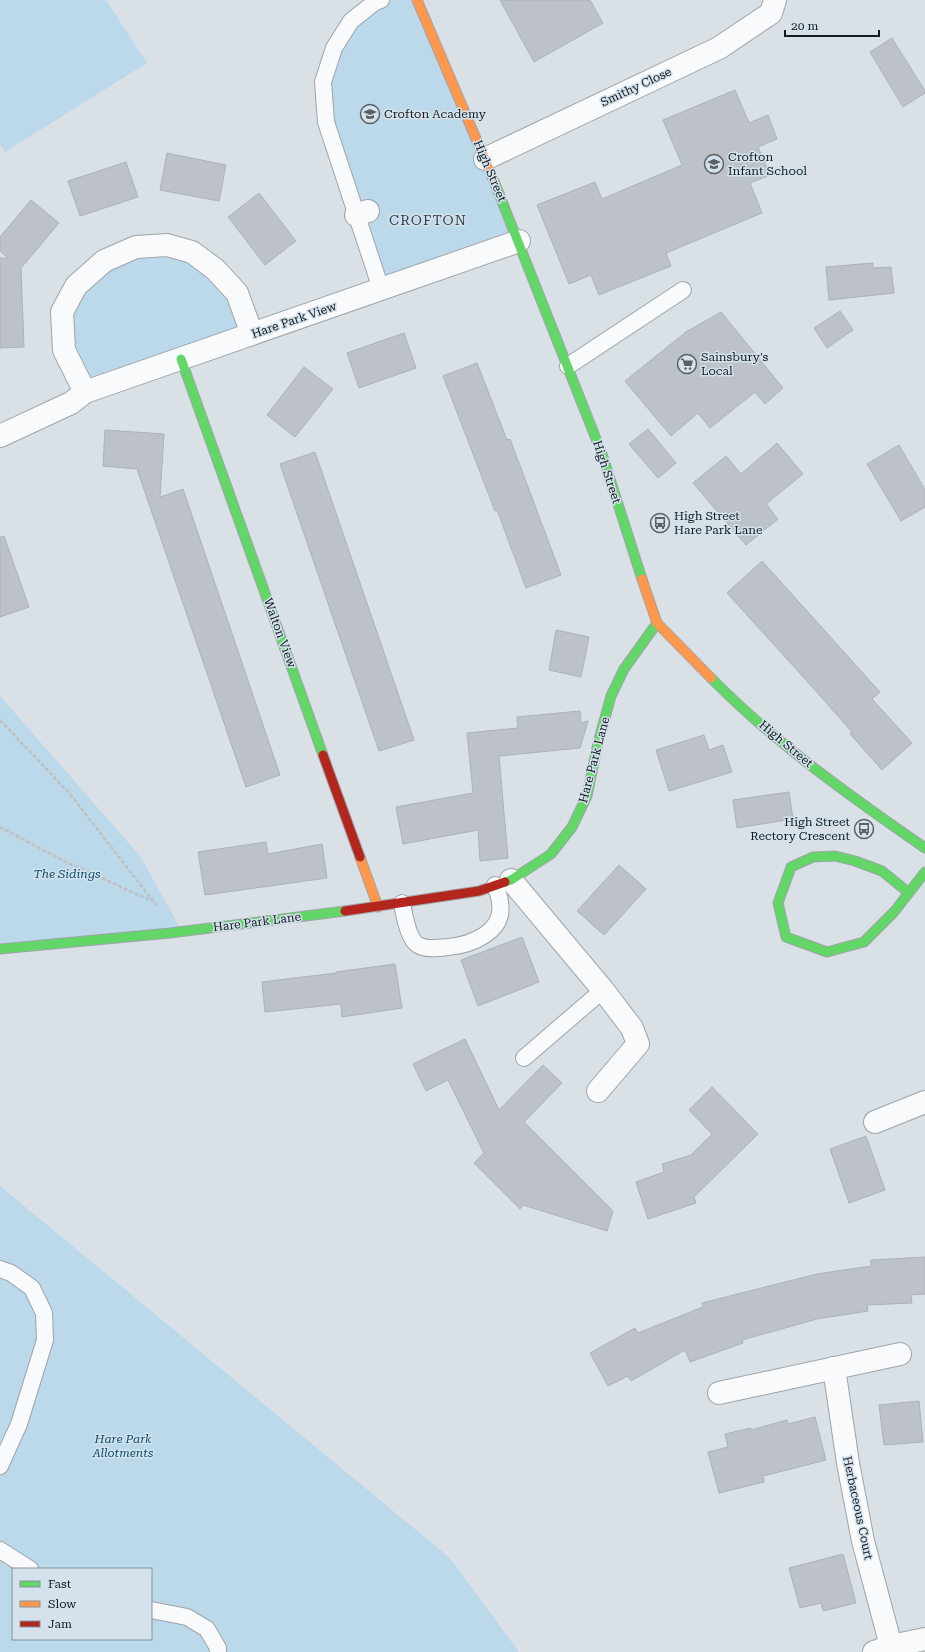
<svg xmlns="http://www.w3.org/2000/svg" width="925" height="1652" font-family="'Roboto Serif',serif">
<rect width="100%" height="100%" fill="#d9e1e6"/>
<g fill="#bbd9eb" fill-rule="evenodd">
<path d="M 0,0 L 106,0 L 147,63 L 5,152 L 0,144 Z"/>
<path d="M 381,0 L 417,0 L 519,241 L 381,289 L 326,122 L 334,48 Z"/>
<path d="M 136,247 L 216,270 L 252,334 L 85,392 L 64,350 L 76,286 Z"/>
<path d="M 0,696 L 140,856 L 182,931 L 0,949 Z"/>
<path d="M 0,1186 L 450,1558 L 519,1652 L 0,1652 ZM 13,1569 L 151,1569 L 151,1639 L 13,1639 Z"/>
</g>
<g fill="#bcc2c7" stroke="#acb2b6">
<path d="M 500,0 L 590,0 L 603,23 L 534,62 Z"/>
<path d="M 892,38 L 925,91 L 925,93 L 903,107 L 870,52 Z"/>
<path d="M 735,90 L 749,123 L 768,115 L 777,139 L 758,147 L 770,175 L 750,183 L 762,213 L 666,253 L 671,266 L 599,295 L 591,275 L 569,284 L 537,205 L 595,182 L 602,199 L 682,165 L 663,120 Z"/>
<path d="M 167,153 L 226,165 L 219,201 L 160,190 Z"/>
<path d="M 126,162 L 138,197 L 80,216 L 68,181 Z"/>
<path d="M 259,193 L 296,241 L 265,265 L 228,217 Z"/>
<path d="M 31,200 L 59,223 L 21,268 L 24,347 L 0,348 L 0,258 L 8,258 L 0,251 L 0,237 Z"/>
<path d="M 873,263 L 873,268 L 891,267 L 894,293 L 829,300 L 826,267 Z"/>
<path d="M 840,311 L 853,330 L 827,348 L 814,328 Z"/>
<path d="M 721,312 L 783,388 L 765,404 L 755,392 L 710,428 L 698,413 L 671,436 L 625,381 L 686,332 Z"/>
<path d="M 404,333 L 416,368 L 359,388 L 347,353 Z"/>
<path d="M 477,363 L 507,440 L 510,439 L 561,575 L 526,588 L 497,510 L 495,511 L 443,376 Z"/>
<path d="M 304,367 L 333,389 L 295,437 L 267,415 Z"/>
<path d="M 648,429 L 676,463 L 658,478 L 629,444 Z"/>
<path d="M 105,430 L 164,434 L 160,497 L 183,489 L 280,775 L 246,787 L 137,469 L 103,466 Z"/>
<path d="M 777,443 L 803,474 L 766,504 L 778,519 L 746,545 L 693,483 L 726,456 L 741,474 Z"/>
<path d="M 899,445 L 925,490 L 925,507 L 901,521 L 867,464 Z"/>
<path d="M 315,452 L 414,740 L 379,751 L 280,464 Z"/>
<path d="M 4,536 L 29,607 L 0,617 L 0,537 Z"/>
<path d="M 762,561 L 880,692 L 872,699 L 912,743 L 882,770 L 850,734 L 852,732 L 815,690 L 727,593 Z"/>
<path d="M 556,630 L 589,637 L 581,677 L 549,670 Z"/>
<path d="M 580,711 L 581,723 L 588,721 L 580,748 L 499,756 L 508,858 L 480,861 L 478,830 L 403,844 L 396,807 L 473,793 L 467,733 L 518,728 L 517,717 Z"/>
<path d="M 704,735 L 709,750 L 723,745 L 732,772 L 669,791 L 656,750 Z"/>
<path d="M 789,792 L 793,819 L 737,828 L 733,800 Z"/>
<path d="M 266,842 L 268,854 L 322,844 L 327,878 L 205,895 L 198,852 Z"/>
<path d="M 619,865 L 646,889 L 604,935 L 577,911 Z"/>
<path d="M 522,937 L 539,982 L 478,1006 L 461,960 Z"/>
<path d="M 395,964 L 402,1008 L 342,1017 L 341,1004 L 265,1012 L 262,982 L 336,973 L 336,972 Z"/>
<path d="M 465,1039 L 499,1110 L 543,1065 L 562,1083 L 524,1122 L 613,1211 L 607,1231 L 523,1205 L 520,1209 L 474,1163 L 484,1153 L 448,1080 L 426,1091 L 413,1064 Z"/>
<path d="M 712,1087 L 758,1134 L 694,1197 L 696,1203 L 648,1219 L 636,1182 L 664,1172 L 662,1164 L 691,1155 L 712,1134 L 689,1110 Z"/>
<path d="M 866,1136 L 885,1190 L 849,1203 L 830,1149 Z"/>
<path d="M 925,1257 L 925,1294 L 911,1295 L 912,1303 L 867,1305 L 868,1311 L 817,1319 L 742,1340 L 743,1343 L 690,1362 L 685,1350 L 631,1381 L 628,1376 L 608,1386 L 590,1353 L 635,1328 L 638,1333 L 703,1307 L 702,1303 L 817,1274 L 871,1266 L 871,1260 Z"/>
<path d="M 919,1401 L 923,1442 L 884,1445 L 879,1405 Z"/>
<path d="M 815,1417 L 826,1460 L 763,1476 L 764,1482 L 719,1493 L 708,1452 L 728,1447 L 725,1434 L 751,1428 L 751,1430 L 787,1420 L 788,1424 Z"/>
<path d="M 843,1554 L 856,1603 L 823,1611 L 821,1603 L 800,1608 L 789,1568 Z"/>
</g>
<g fill="none" stroke-linecap="round" stroke-linejoin="round">
<g stroke="#9ea4a8" stroke-width="18">
<g id="lane">
<path d="M 381,289 L 326,122 L 323,82 L 334,48 L 351,21 L 375,2 L 381,0"/>
<path d="M 568,366 L 683,290"/>
<path d="M 402,903 C 404,914 408,939 418,945 C 426,950 439,948 448,947 C 471,945 505,932 500,903 C 500,897 497,891 495,885"/>
<path d="M 524,1058 L 603,990"/>
<path d="M 0,1269 L 11,1273 L 32,1288 L 44,1313 L 45,1340 L 19,1424 L 0,1466"/>
<path d="M 0,1550 L 30,1569"/>
<path d="M 151,1610 L 187,1617 L 207,1629 L 218,1648 L 218,1652"/>
</g>
</g>
<g stroke="#9ea4a8" stroke-width="24">
<g id="street">
<path d="M 485,159 L 719,48 L 771,13 L 775,0"/>
<path d="M 356,215 L 368,211"/>
<path d="M 85,392 L 64,350 L 62,312 L 76,286 L 104,261 L 136,247 L 167,245 L 192,252 L 216,270 L 237,293 L 252,334"/>
<path d="M 0,436 L 71,403 L 85,392 L 519,241"/>
<path d="M 511,880 L 603,990 L 632,1028 L 638,1044 L 598,1091"/>
<path d="M 875,1122 L 925,1102"/>
<path d="M 834,1368 L 848,1463 L 863,1541 L 891,1646"/>
<path d="M 719,1393 L 900,1354"/>
<path d="M 874,1652 L 891,1646 L 925,1639"/>
</g>
</g>
<g stroke="#9ea4a8" stroke-width="11">
<g id="fast">
<path d="M 494,181 L 602,454 L 642,579"/>
<path d="M 181,359 L 323,755"/>
<path d="M 711,678 C 775,743 850,796 925,848"/>
<path d="M 505,882 L 511,880 L 551,854 L 572,827 L 587,796 L 598,743 L 611,696 L 624,669 L 657,623"/>
<path d="M 909,893 L 882,871 L 855,861 L 835,856 L 813,857 L 791,867 L 778,903 L 786,937 L 827,952 L 864,942 L 894,912 L 925,872"/>
<path d="M 0,949 L 170,933 L 345,911"/>
</g>
</g>
<g stroke="#9ea4a8" stroke-width="11">
<g id="slow">
<path d="M 417,0 L 494,181"/>
<path d="M 642,579 L 657,623 L 711,678"/>
<path d="M 360,857 L 378,907"/>
</g>
</g>
<g stroke="#9ea4a8" stroke-width="11">
<g id="jam">
<path d="M 323,755 L 360,857"/>
<path d="M 345,911 L 479,891 L 505,882"/>
</g>
</g>
<g stroke="#bec1c2" stroke-width="2.5" stroke-dasharray="4 2" stroke-linecap="butt">
<path d="M 0,720 L 70,794 L 157,906"/>
<path d="M 0,827 L 66,862 L 152,901"/>
</g>
<use href="#lane" stroke="#f9fafb" stroke-width="16"/>
<use href="#street" stroke="#f9fafb" stroke-width="22"/>
<use href="#fast" stroke="#63d668" stroke-width="9"/>
<use href="#slow" stroke="#ff974d" stroke-width="9"/>
<use href="#jam" stroke="#b3261e" stroke-width="9"/>
</g>
<defs>
<g id="school-ring" transform="scale(1)"><circle r="9.5" fill="#d3e2ec" stroke="#5a6064" stroke-width="1.5"/><path d="M0-5L7-2L0 1L-7-2ZM-4 1L0 2.5L4 1V4Q0 6-4 4Z" fill="#5a6064"/></g>
<g id="supermarket-ring" transform="scale(1)"><circle r="9.5" fill="#d3e2ec" stroke="#5a6064" stroke-width="1.5"/><path d="M-6-5.5h2.5l.6 2H6L4.5 2H-2.5L-4.4-4H-6ZM-1.5 3.2a1.3 1.3 0 1 0 .1 0ZM3 3.2a1.3 1.3 0 1 0 .1 0Z" fill="#5a6064"/></g>
<g id="bus-ring" transform="scale(1)"><circle r="9.5" fill="#d3e2ec" stroke="#5a6064" stroke-width="1.5"/><path d="M-5-6H5V4H4V6H2V4H-2V6H-4V4H-5ZM-3.5-4V0h7V-4ZM-3.5 1.2v1.5H-2V1.2ZM2 1.2v1.5H3.5V1.2Z" fill="#5a6064"/></g>
</defs>
<g fill-rule="evenodd">
<use href="#school-ring" x="370" y="114"/>
<use href="#school-ring" x="714" y="164"/>
<use href="#supermarket-ring" x="687" y="364"/>
<use href="#bus-ring" x="660" y="523"/>
<use href="#bus-ring" x="864" y="829"/>
</g>
<g text-anchor="middle" dominant-baseline="central" stroke-width="3" stroke-linejoin="round" paint-order="stroke">
<g font-size="12" fill="#151a1e" stroke="#d3e2ec">
<text transform="translate(636 87) rotate(-25)">Smithy Close</text>
<text transform="translate(490 171) rotate(67)">High Street</text>
<text transform="translate(294 320) rotate(-19)">Hare Park View</text>
<text transform="translate(607 472) rotate(72)">High Street</text>
<text transform="translate(280 633) rotate(70)">Walton View</text>
<text transform="translate(786 744) rotate(40)">High Street</text>
<text transform="translate(594 760) rotate(-75)">Hare Park Lane</text>
<text transform="translate(257 922) rotate(-7)">Hare Park Lane</text>
<text transform="translate(858 1508) rotate(78)">Herbaceous Court</text>
</g>
<g font-size="12" fill="#151a1e" stroke="#d3e2ec" text-anchor="start">
<text x="384" y="114">Crofton Academy</text>
<text x="728" y="157">Crofton<tspan x="728" dy="14">Infant School</tspan></text>
<text x="701" y="357">Sainsbury's<tspan x="701" dy="14">Local</tspan></text>
<text x="674" y="516">High Street<tspan x="674" dy="14">Hare Park Lane</tspan></text>
<text x="850" y="822" text-anchor="end">High Street<tspan x="850" dy="14">Rectory Crescent</tspan></text>
</g>
<g font-size="12" font-style="italic" fill="#0d4d6c" stroke="#d3e2ec">
<text x="67" y="874">The Sidings</text>
<text x="123" y="1439">Hare Park<tspan x="123" dy="14">Allotments</tspan></text>
</g>
<g font-size="14" letter-spacing="1" fill="#333f47" stroke="#d3e2ec">
<text x="428" y="220">CROFTON</text>
</g>
</g>
<rect x="12" y="1568" width="140" height="72" fill="#d3e2ec" stroke="#87929a"/>
<rect x="20" y="1581" width="20" height="6" fill="#63d668" stroke="#87929a"/>
<text x="48" y="1588" font-size="12" fill="#151a1e">Fast</text>
<rect x="20" y="1601" width="20" height="6" fill="#ff974d" stroke="#87929a"/>
<text x="48" y="1608" font-size="12" fill="#151a1e">Slow</text>
<rect x="20" y="1621" width="20" height="6" fill="#b3261e" stroke="#87929a"/>
<text x="48" y="1628" font-size="12" fill="#151a1e">Jam</text>
<path d="M785 30v6h94v-6" fill="none" stroke="#151a1e" stroke-width="2"/>
<text x="791" y="30" font-size="12" fill="#151a1e" stroke="#d3e2ec" stroke-width="3" paint-order="stroke">20 m</text>
</svg>
